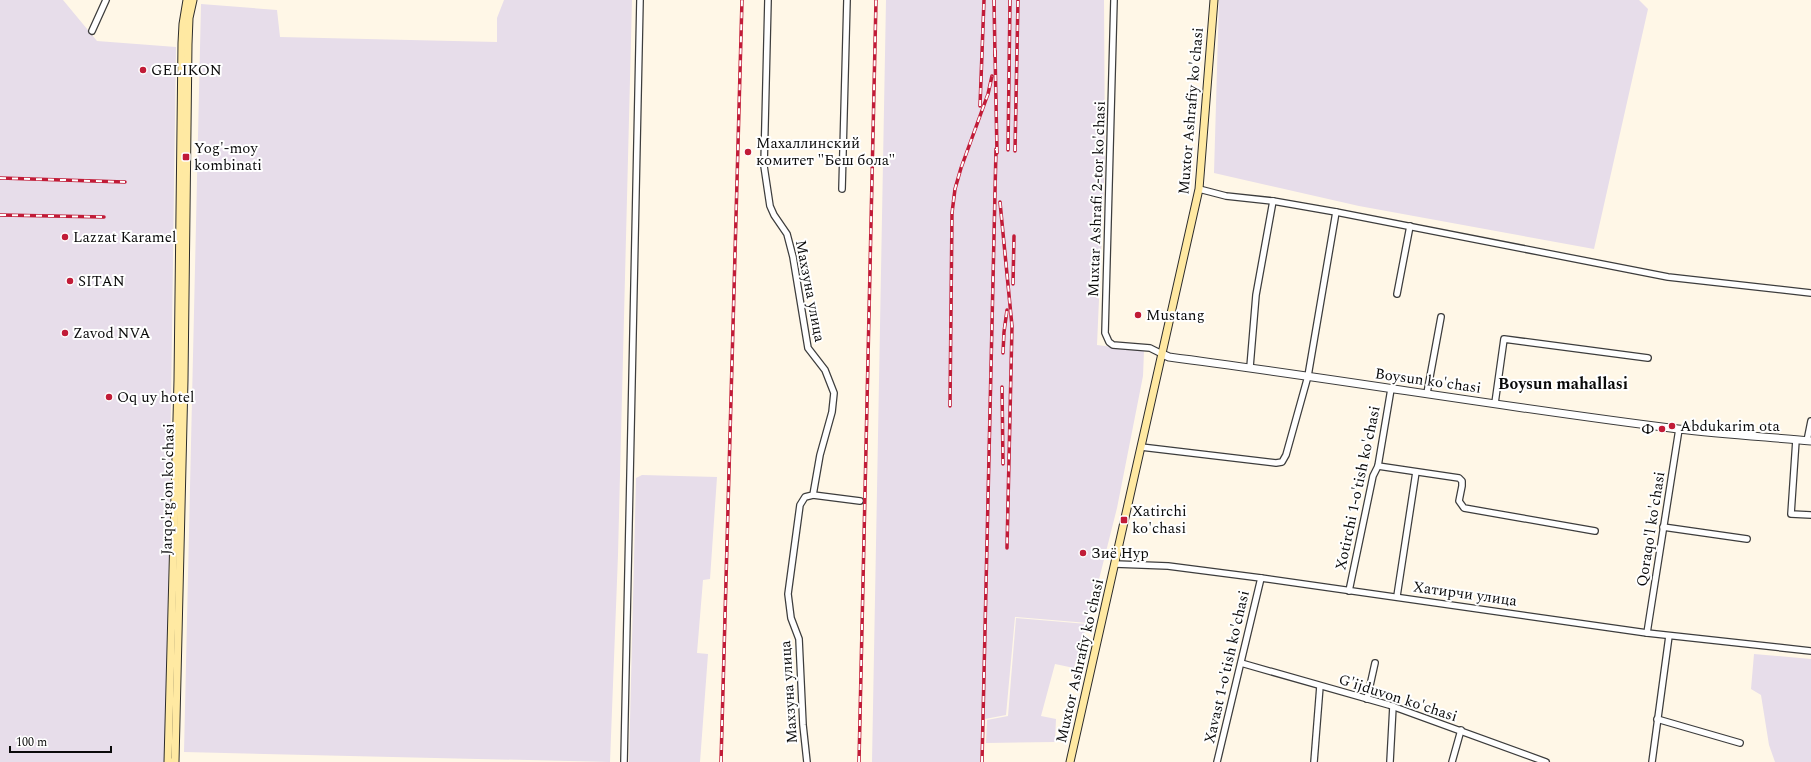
<svg xmlns="http://www.w3.org/2000/svg" width="1811" height="762" font-family="Spectral,serif">
<rect width="100%" height="100%" fill="#fff7e7"/>
<g fill="#e7ddea">
<path d="M 0,0 L 63,0 L 97,41 L 176,47 L 166,762 L 0,762 Z"/>
<path d="M 504,0 L 632,0 L 618,555 L 610,762 L 184,752 L 201,4 L 277,10 L 280,37 L 497,42 L 497,18 Z"/>
<path d="M 886,0 L 1104,0 L 1105,163 L 1097,345 L 1144,351 L 1143,376 L 1117,508 L 1088,623 L 1015,617 L 1006,715 L 985,719 L 983,762 L 872,762 Z"/>
<path d="M 1219,0 L 1639,0 L 1648,9 L 1594,249 L 1359,206 L 1214,173 Z"/>
<path d="M 642,475 L 717,477 L 710,579 L 703,580 L 697,653 L 708,654 L 700,762 L 629,762 L 636,478 Z"/>
<path d="M 1016,618 L 1087,624 L 1074,668 L 1055,664 L 1041,716 L 1056,719 L 1055,742 L 986,743 L 987,720 L 1008,716 Z"/>
<path d="M 1754,654 L 1811,659 L 1811,762 L 1775,762 L 1769,745 L 1761,695 L 1751,689 Z"/>
</g>
<g fill="none" stroke-linecap="round" stroke-linejoin="round">
<g stroke="#3d3d3d" stroke-width="8">
<g id="minor">
<path d="M 768,0 L 764,166 L 770,206 L 774,215 L 787,234 L 793,257 L 808,348 L 825,370 L 834,393 L 832,412 L 820,455 L 813,495 L 805,497 L 800,505 L 788,594 L 791,618 L 799,639 L 803,725 L 807,762"/>
<path d="M 1114,0 L 1105,333 L 1109,342 L 1113,345 L 1150,348 L 1162,354"/>
<path d="M 92,31 L 106,0"/>
<path d="M 842,189 L 847,0"/>
<path d="M 1199,189 L 1226,196 L 1273,201 L 1336,212 L 1668,277 L 1811,293"/>
<path d="M 1397,294 L 1410,226"/>
<path d="M 1250,367 L 1256,295 L 1273,201"/>
<path d="M 1427,393 L 1441,317"/>
<path d="M 1495,403 L 1504,339 L 1648,358"/>
<path d="M 1796,440 L 1791,514 L 1811,515"/>
<path d="M 1807,441 L 1811,421"/>
<path d="M 1141,447 L 1276,463 L 1282,462 L 1286,455 L 1308,376 L 1336,212"/>
<path d="M 1378,466 L 1459,478 L 1462,481 L 1462,486 L 1459,501 L 1464,508 L 1595,531"/>
<path d="M 813,495 L 860,501"/>
<path d="M 1663,527 L 1747,539"/>
<path d="M 1115,564 L 1168,566 L 1261,578 L 1647,633 L 1811,651"/>
<path d="M 1349,591 L 1373,476 L 1378,466 L 1391,389"/>
<path d="M 1397,596 L 1416,472"/>
<path d="M 1647,633 L 1679,429"/>
<path d="M 1241,663 L 1389,705 L 1546,762"/>
<path d="M 1367,699 L 1375,663"/>
<path d="M 1657,719 L 1740,743"/>
<path d="M 624,762 L 640,0"/>
<path d="M 1217,762 L 1261,578"/>
<path d="M 1314,762 L 1320,686"/>
<path d="M 1390,762 L 1393,706"/>
<path d="M 1452,762 L 1461,730"/>
<path d="M 1652,762 L 1669,636"/>
</g>
</g>
<g stroke="#3d3d3d" stroke-width="9">
<path id="tertiary" d="M 1162,354 L 1169,357 C 1339,379 1508,408 1678,429 C 1722,434 1767,437 1811,441"/>
</g>
<g stroke="#2c2c2c" stroke-width="9">
<g id="secondary">
<path d="M 168,762 L 178,380 L 182,43 L 183,24 L 187,0"/>
<path d="M 169,762 L 175,762 L 184,380 L 188,44 L 189,18 L 193,0"/>
<path d="M 1070,762 L 1199,189 L 1214,0"/>
</g>
</g>
<use href="#minor" stroke="#fff" stroke-width="5.5"/>
<use href="#tertiary" stroke="#fff" stroke-width="7"/>
<use href="#secondary" stroke="#ffe9a2" stroke-width="7"/>
<g stroke="#c11b37" stroke-width="3.5">
<g id="rail">
<path d="M 994,0 L 995,56"/>
<path d="M 995,51 L 997,153"/>
<path d="M 980,106 L 984,0"/>
<path d="M 1008,150 L 1010,0"/>
<path d="M 1015,151 L 1018,0"/>
<path d="M 0,178 L 125,182"/>
<path d="M 1000,202 L 1012,326 L 1007,548"/>
<path d="M 0,215 L 104,217"/>
<path d="M 1013,284 L 1014,236"/>
<path d="M 1003,353 L 1004,332 L 1007,310"/>
<path d="M 1002,387 L 1003,464"/>
<path d="M 950,406 L 952,213 L 955,189 L 961,168 L 988,94 L 992,76"/>
<path d="M 721,762 L 742,0"/>
<path d="M 859,762 L 876,0"/>
<path d="M 982,762 L 996,149"/>
</g>
</g>
<use href="#rail" stroke="#fff" stroke-width="2" stroke-dasharray="6" stroke-linecap="butt"/>
</g>
<g fill="#c11b37" stroke="#fff" stroke-width="1.5">
<circle cx="143" cy="70" r="4"/>
<circle cx="748" cy="152" r="4"/>
<rect x="182" y="153" width="8" height="8" rx="2"/>
<circle cx="65" cy="237" r="4"/>
<circle cx="70" cy="281" r="4"/>
<circle cx="1138" cy="315" r="4"/>
<circle cx="65" cy="333" r="4"/>
<circle cx="109" cy="397" r="4"/>
<circle cx="1672" cy="426" r="4"/>
<circle cx="1662" cy="429" r="4"/>
<rect x="1120" y="516" width="8" height="8" rx="2"/>
<circle cx="1083" cy="553" r="4"/>
</g>
<g text-anchor="middle" dominant-baseline="central" stroke-width="4" stroke-linejoin="round" paint-order="stroke">
<g font-size="15" fill="#0a0a0a" stroke="#fff" text-anchor="start">
<text x="151" y="70">GELIKON</text>
<text x="756" y="143">Махаллинский<tspan x="756" dy="17">комитет "Беш бола"</tspan></text>
<text x="194" y="148">Yog'-moy<tspan x="194" dy="17">kombinati</tspan></text>
<text x="73" y="237">Lazzat Karamel</text>
<text x="78" y="281">SITAN</text>
<text x="1146" y="315">Mustang</text>
<text x="73" y="333">Zavod NVA</text>
<text x="117" y="397">Oq uy hotel</text>
<text x="1680" y="426">Abdukarim ota</text>
<text x="1654" y="429" text-anchor="end">Ф</text>
<text x="1132" y="511">Xatirchi<tspan x="1132" dy="17">ko'chasi</tspan></text>
<text x="1091" y="553">Зиё Нур</text>
</g>
<g font-size="15" fill="#0a0a0a" stroke="#fff">
<text transform="translate(1191 111) rotate(-85)">Muxtor Ashrafiy ko'chasi</text>
<text transform="translate(1097 199) rotate(-88)">Muxtar Ashrafi 2-tor ko'chasi</text>
<text transform="translate(810 291) rotate(79)">Махзуна улица</text>
<text transform="translate(1428 381) rotate(8)">Boysun ko'chasi</text>
<text transform="translate(1358 488) rotate(-78)">Xotirchi 1-o'tish ko'chasi</text>
<text transform="translate(168 489) rotate(-89)">Jarqo'rg'on ko'chasi</text>
<text transform="translate(1651 529) rotate(-81)">Qoraqo'l ko'chasi</text>
<text transform="translate(1465 594) rotate(8)">Хатирчи улица</text>
<text transform="translate(1080 661) rotate(-77)">Muxtor Ashrafiy ko'chasi</text>
<text transform="translate(1227 667) rotate(-77)">Xavast 1-o'tish ko'chasi</text>
<text transform="translate(789 692) rotate(-94)">Махзуна улица</text>
<text transform="translate(1398 698) rotate(18)">G'ijduvon ko'chasi</text>
</g>
<g font-size="16" font-weight="bold" fill="#0a0a0a" stroke="#fff">
<text x="1563" y="384">Boysun mahallasi</text>
</g>
</g>
<path d="M10 746v6h101v-6" fill="none" stroke="#0a0a0a" stroke-width="2"/>
<text x="16" y="746" font-size="12" fill="#0a0a0a" stroke="#ffffff" stroke-width="3" paint-order="stroke">100 m</text>
</svg>
